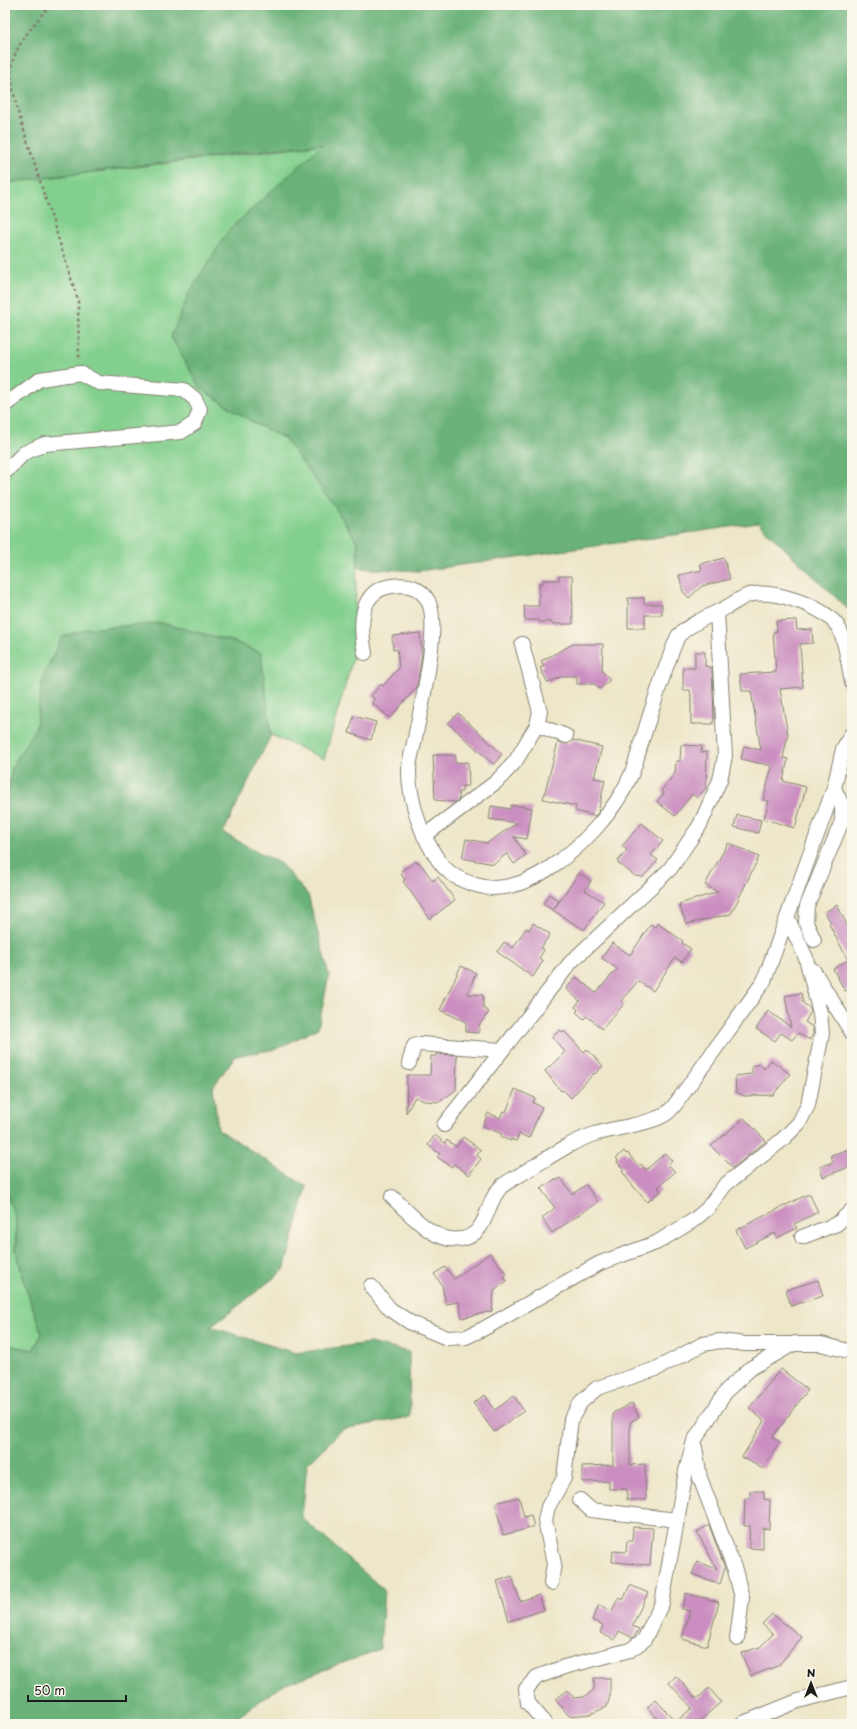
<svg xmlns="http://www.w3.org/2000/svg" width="857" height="1729" font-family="'Playpen Sans',sans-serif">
<rect width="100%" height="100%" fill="#fbf7ec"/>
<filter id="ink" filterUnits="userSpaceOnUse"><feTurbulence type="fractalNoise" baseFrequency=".025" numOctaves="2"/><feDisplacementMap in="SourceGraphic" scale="8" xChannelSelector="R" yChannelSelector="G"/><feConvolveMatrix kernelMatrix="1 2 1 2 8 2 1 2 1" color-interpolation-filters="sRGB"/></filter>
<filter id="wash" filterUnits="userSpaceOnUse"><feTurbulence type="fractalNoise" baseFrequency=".012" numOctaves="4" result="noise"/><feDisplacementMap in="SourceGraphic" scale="16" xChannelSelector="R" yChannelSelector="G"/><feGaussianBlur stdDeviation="0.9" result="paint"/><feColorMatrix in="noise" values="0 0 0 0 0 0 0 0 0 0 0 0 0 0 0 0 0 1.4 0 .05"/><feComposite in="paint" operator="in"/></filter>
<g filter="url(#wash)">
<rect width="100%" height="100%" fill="#ede6c8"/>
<g fill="#83d08e" stroke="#507655">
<path d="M 324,144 L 229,230 L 252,422 L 284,438 L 333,504 L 358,543 L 353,658 L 324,759 L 271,735 L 260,653 L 235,642 L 161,623 L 62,637 L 43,677 L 36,727 L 12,767 L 5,817 L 5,183 Z"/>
<path d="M 5,1190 L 16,1219 L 16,1251 L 26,1288 L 42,1334 L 33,1350 L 5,1345 Z"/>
</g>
<g fill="#6ab279" stroke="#43674a">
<path d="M 5,5 L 852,5 L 852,616 L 851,612 L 758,523 L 419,571 L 358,568 L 358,543 L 333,504 L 284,438 L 252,422 L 200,388 L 171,337 L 189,293 L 229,230 L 323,144 L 272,149 L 5,183 Z"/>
<path d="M 161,623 L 235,642 L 261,653 L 271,735 L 223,833 L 281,864 L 308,895 L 329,975 L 318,1028 L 277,1049 L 235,1056 L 213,1087 L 218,1129 L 307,1187 L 284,1270 L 211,1327 L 295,1353 L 370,1343 L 409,1352 L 410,1417 L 343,1429 L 307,1464 L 302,1518 L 384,1590 L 380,1649 L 281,1686 L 228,1724 L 5,1724 L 5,1345 L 33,1350 L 42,1334 L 26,1288 L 16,1251 L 16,1219 L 5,1190 L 5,817 L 12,767 L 36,727 L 43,677 L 62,637 L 86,629 Z"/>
</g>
<g id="blocks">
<g fill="#ca8ec0">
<path d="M 724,558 L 730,579 L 702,586 L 689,598 L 683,592 L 679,575 L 702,570 L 700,564 Z"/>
<path d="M 559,576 L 572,576 L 573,624 L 552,624 L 552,622 L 539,622 L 539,620 L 525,620 L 524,606 L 539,606 L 539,583 L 543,583 L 543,580 L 559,580 Z"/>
<path d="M 628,598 L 644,598 L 644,604 L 662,604 L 662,615 L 645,615 L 645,628 L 628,628 Z"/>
<path d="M 796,620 L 797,630 L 812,629 L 813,643 L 800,644 L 803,687 L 780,689 L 788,735 L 783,758 L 788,759 L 783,781 L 806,787 L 795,828 L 764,819 L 769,801 L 763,800 L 772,766 L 741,759 L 744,746 L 761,750 L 751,691 L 742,691 L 740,674 L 776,672 L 773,632 L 777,631 L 776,621 Z"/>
<path d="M 420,633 L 422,653 L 417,687 L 390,718 L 372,703 L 375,699 L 371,696 L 381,684 L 383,686 L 399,668 L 397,649 L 393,650 L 392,636 Z"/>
<path d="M 573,644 L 603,644 L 602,671 L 610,680 L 600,689 L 595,684 L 577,684 L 577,676 L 562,676 L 548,683 L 540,668 L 544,666 L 541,661 Z"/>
<path d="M 695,652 L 705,652 L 705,666 L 712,668 L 714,715 L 713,724 L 691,724 L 691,696 L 690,690 L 683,690 L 683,668 L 695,668 Z"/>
<path d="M 458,713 L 502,754 L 494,764 L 493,764 L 448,723 Z"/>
<path d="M 354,716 L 376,722 L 371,740 L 349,733 Z"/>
<path d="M 573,740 L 602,747 L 594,778 L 605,780 L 598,813 L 595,816 L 575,811 L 576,806 L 543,799 L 558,742 L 567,744 Z"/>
<path d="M 681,745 L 702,746 L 701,752 L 707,752 L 706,788 L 697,798 L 692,794 L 675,816 L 657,802 L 664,793 L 661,791 L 675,773 L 676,761 L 680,761 Z"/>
<path d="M 433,755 L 455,755 L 455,763 L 468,762 L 469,786 L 462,786 L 462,792 L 459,792 L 459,799 L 455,802 L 435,800 Z"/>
<path d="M 511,805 L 532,808 L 527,839 L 514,837 L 526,855 L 514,864 L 507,854 L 493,864 L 462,858 L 466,839 L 487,843 L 517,823 L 489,819 L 491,806 L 511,809 Z"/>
<path d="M 737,815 L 761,820 L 758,833 L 734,827 Z"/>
<path d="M 642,823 L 663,841 L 651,855 L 658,860 L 643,877 L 635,876 L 617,862 L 627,850 L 622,846 Z"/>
<path d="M 728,843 L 759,857 L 731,914 L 686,924 L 679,904 L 718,892 L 705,885 Z"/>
<path d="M 416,861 L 417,863 L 419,862 L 433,881 L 438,877 L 455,900 L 430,919 L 403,881 L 405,880 L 401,874 L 403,873 L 401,871 Z"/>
<path d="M 579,873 L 591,881 L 585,890 L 604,902 L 584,930 L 543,904 L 549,894 L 559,901 L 554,909 Z"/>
<path d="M 837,905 L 852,935 L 852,987 L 845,991 L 833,969 L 848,960 L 829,924 L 831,923 L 825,912 Z"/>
<path d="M 533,923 L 550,934 L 541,948 L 544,950 L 539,958 L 543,961 L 533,977 L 497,952 L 504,942 L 513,948 L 526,928 L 529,930 Z"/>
<path d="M 657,923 L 683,941 L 682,943 L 691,949 L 682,962 L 675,958 L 653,991 L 638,981 L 621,1001 L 624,1004 L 602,1029 L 587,1016 L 584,1019 L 576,1012 L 578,1010 L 575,1007 L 580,1001 L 566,989 L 576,977 L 596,993 L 617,969 L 602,958 L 612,943 L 630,955 L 651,924 L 655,927 Z"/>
<path d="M 461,966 L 476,973 L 467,994 L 483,995 L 483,1008 L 489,1012 L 479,1025 L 479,1033 L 466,1032 L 466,1022 L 440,1010 Z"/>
<path d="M 801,993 L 803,1003 L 810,1008 L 811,1012 L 805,1022 L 813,1027 L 813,1034 L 810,1040 L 798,1033 L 792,1040 L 781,1033 L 775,1041 L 756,1029 L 768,1011 L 791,1027 L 785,996 Z"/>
<path d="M 560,1030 L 562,1032 L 564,1031 L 584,1052 L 587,1049 L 603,1066 L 595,1074 L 594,1073 L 571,1098 L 563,1090 L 561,1091 L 545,1071 L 565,1052 L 552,1037 Z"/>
<path d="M 436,1054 L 457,1055 L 456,1090 L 439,1102 L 424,1101 L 415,1097 L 406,1113 L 407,1075 L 430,1075 L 431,1056 L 436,1056 Z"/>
<path d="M 771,1060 L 790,1074 L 773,1095 L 744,1096 L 736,1092 L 735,1076 L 752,1074 L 752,1066 L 760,1064 L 764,1069 Z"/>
<path d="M 515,1089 L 535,1098 L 533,1103 L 542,1107 L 529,1138 L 519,1134 L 516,1141 L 511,1139 L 511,1141 L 501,1137 L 502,1134 L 483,1126 L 488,1113 L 500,1118 L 503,1111 L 506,1112 Z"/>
<path d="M 744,1118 L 766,1141 L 733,1168 L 711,1146 Z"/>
<path d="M 435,1135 L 445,1143 L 447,1140 L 456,1147 L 463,1137 L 481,1150 L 477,1155 L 481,1159 L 469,1175 L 454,1164 L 452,1167 L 437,1157 L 440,1154 L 428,1145 Z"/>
<path d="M 852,1148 L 852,1166 L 823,1177 L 820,1167 L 833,1162 L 831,1155 Z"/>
<path d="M 624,1151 L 626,1154 L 628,1153 L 638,1166 L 641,1164 L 646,1170 L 665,1153 L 672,1161 L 668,1164 L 675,1172 L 658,1187 L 661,1191 L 647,1202 L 628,1180 L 622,1171 L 624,1170 L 617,1162 L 618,1160 L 616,1158 Z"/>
<path d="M 561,1178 L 572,1194 L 586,1185 L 598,1202 L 552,1233 L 542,1218 L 555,1208 L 541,1189 L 555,1179 L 556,1181 Z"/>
<path d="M 806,1195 L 810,1195 L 818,1212 L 794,1224 L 797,1228 L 777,1238 L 775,1233 L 745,1248 L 736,1230 Z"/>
<path d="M 490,1253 L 506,1274 L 503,1276 L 507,1281 L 494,1291 L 492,1311 L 462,1318 L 459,1302 L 446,1304 L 442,1285 L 434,1274 L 445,1267 L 454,1279 Z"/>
<path d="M 818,1280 L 823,1296 L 791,1306 L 786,1290 Z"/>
<path d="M 781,1369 L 808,1390 L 772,1437 L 780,1442 L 763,1469 L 742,1457 L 764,1421 L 749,1408 Z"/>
<path d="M 485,1395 L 495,1410 L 514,1396 L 524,1411 L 494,1432 L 473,1403 Z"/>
<path d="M 632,1403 L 639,1417 L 630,1422 L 630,1465 L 645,1464 L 646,1500 L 627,1500 L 627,1489 L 609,1489 L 609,1481 L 582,1482 L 582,1466 L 613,1465 L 613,1413 Z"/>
<path d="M 750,1491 L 764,1491 L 764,1499 L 770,1500 L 769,1529 L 763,1528 L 763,1549 L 749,1548 L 750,1526 L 744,1526 L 745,1498 L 750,1498 Z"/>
<path d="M 519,1497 L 524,1517 L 531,1515 L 534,1527 L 503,1535 L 495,1503 Z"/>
<path d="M 709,1525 L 725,1568 L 720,1584 L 692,1574 L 697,1562 L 717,1569 L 697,1532 Z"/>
<path d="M 633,1527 L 653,1528 L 650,1565 L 612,1562 L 613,1551 L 626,1552 L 627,1541 L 632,1541 Z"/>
<path d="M 512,1576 L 520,1601 L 539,1595 L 544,1610 L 509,1621 L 497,1581 Z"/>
<path d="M 630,1585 L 648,1593 L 632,1626 L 639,1629 L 633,1638 L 619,1631 L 615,1640 L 600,1633 L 603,1625 L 592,1620 L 599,1605 L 612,1611 L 618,1598 L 623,1600 Z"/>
<path d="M 686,1593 L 719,1602 L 707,1646 L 682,1639 L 690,1611 L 682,1609 Z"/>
<path d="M 772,1614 L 802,1637 L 778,1666 L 751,1676 L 741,1653 L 760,1647 L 773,1634 L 762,1624 Z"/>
<path d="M 676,1676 L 697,1699 L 709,1688 L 721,1702 L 696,1724 L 662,1724 L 647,1707 L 656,1700 L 676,1722 L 692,1708 L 669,1683 Z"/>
<path d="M 594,1678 L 610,1678 L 610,1696 L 607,1707 L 590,1714 L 569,1716 L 555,1699 L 567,1690 L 574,1698 L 584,1697 L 594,1690 Z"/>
</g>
</g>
</g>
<g filter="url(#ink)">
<use href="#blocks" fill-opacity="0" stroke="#848172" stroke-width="1"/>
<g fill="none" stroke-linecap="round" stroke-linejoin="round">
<g stroke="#848172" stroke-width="16">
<g id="minor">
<path d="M 5,405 L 40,379 L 80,373 L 99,383 L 184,390 L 195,399 L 200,409 L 195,423 L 181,432 L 45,444 L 24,453 L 5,472"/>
<path d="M 365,653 C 360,627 358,590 392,586 C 399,585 409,585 415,588 C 422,592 428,598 430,606 C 439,635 420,711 414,743 C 412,752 409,762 409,771 C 409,793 417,823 428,843 C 442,870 453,880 484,887 C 505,891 530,881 548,869 C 581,848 615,812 631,775 C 636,763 639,750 643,737 C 654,703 664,669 678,636 C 692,622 710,616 727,607 C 734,603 742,597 749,595 C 773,589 820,605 836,624 C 846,636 849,668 852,683"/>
<path d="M 537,725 L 566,736"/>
<path d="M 424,836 L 496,782 L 515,762 L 537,725 L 540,712 L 522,644"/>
<path d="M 814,940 L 806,923 L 807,906 L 842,821 L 842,805 L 834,788"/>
<path d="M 813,970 L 852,1033"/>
<path d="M 409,1063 L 414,1046 L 420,1044 L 502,1050"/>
<path d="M 444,1125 L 571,962 L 670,869 L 700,825 L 720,780 L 725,756 L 717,612"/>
<path d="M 392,1197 C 411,1214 434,1244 462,1239 C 489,1234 485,1201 502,1186 C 510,1180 520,1175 528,1170 C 550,1157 570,1142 595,1134 C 613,1128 653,1124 667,1113 C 671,1110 674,1106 677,1102 L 764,981 L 834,788 L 843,749 L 852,733"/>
<path d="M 802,1237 L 837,1224 L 852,1210"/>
<path d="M 371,1286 L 390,1309 L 411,1323 L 447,1338 L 466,1337 L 483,1329 L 600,1263 L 656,1243 L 694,1220 L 707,1209 L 725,1185 L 782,1140 L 799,1123 L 808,1105 L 822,1034 L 820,1013 L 806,958 L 788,919"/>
<path d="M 695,1447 L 700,1478 L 735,1570 L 742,1598 L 737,1639"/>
<path d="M 580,1500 L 591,1510 L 677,1520"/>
<path d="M 551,1583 L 554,1564 L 545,1520 L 548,1507 L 564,1478 L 571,1419 L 581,1402 L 597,1388 L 656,1369 L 703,1344 L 720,1341 L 745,1344 L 821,1344 L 852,1352"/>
<path d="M 546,1724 L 528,1703 L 526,1689 L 537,1677 L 564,1667 L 630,1650 L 644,1640 L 662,1603 L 686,1471 L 694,1441 L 727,1390 L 751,1368 L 795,1343"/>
<path d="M 741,1724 L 798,1701 L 852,1687"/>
</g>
</g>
<path stroke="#848172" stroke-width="2.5" stroke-dasharray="3 3" stroke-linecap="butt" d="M 51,5 C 39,17 17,44 13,60 C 8,76 15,97 18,112 L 78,300 L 79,360"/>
<use href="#minor" stroke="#fff" stroke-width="14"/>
</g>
</g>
<rect width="857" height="1729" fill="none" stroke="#fbf7ec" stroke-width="20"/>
<g transform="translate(811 1683)" stroke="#fbf7ec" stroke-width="3" paint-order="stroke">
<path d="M0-3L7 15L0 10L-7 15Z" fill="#1c1c1c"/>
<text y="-6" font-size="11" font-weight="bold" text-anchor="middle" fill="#1c1c1c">N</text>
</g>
<path d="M28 1695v6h98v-6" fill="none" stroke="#1c1c1c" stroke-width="2"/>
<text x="34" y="1695" font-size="12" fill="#1c1c1c" stroke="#fbf7ec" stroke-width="3" paint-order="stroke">50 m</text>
</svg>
